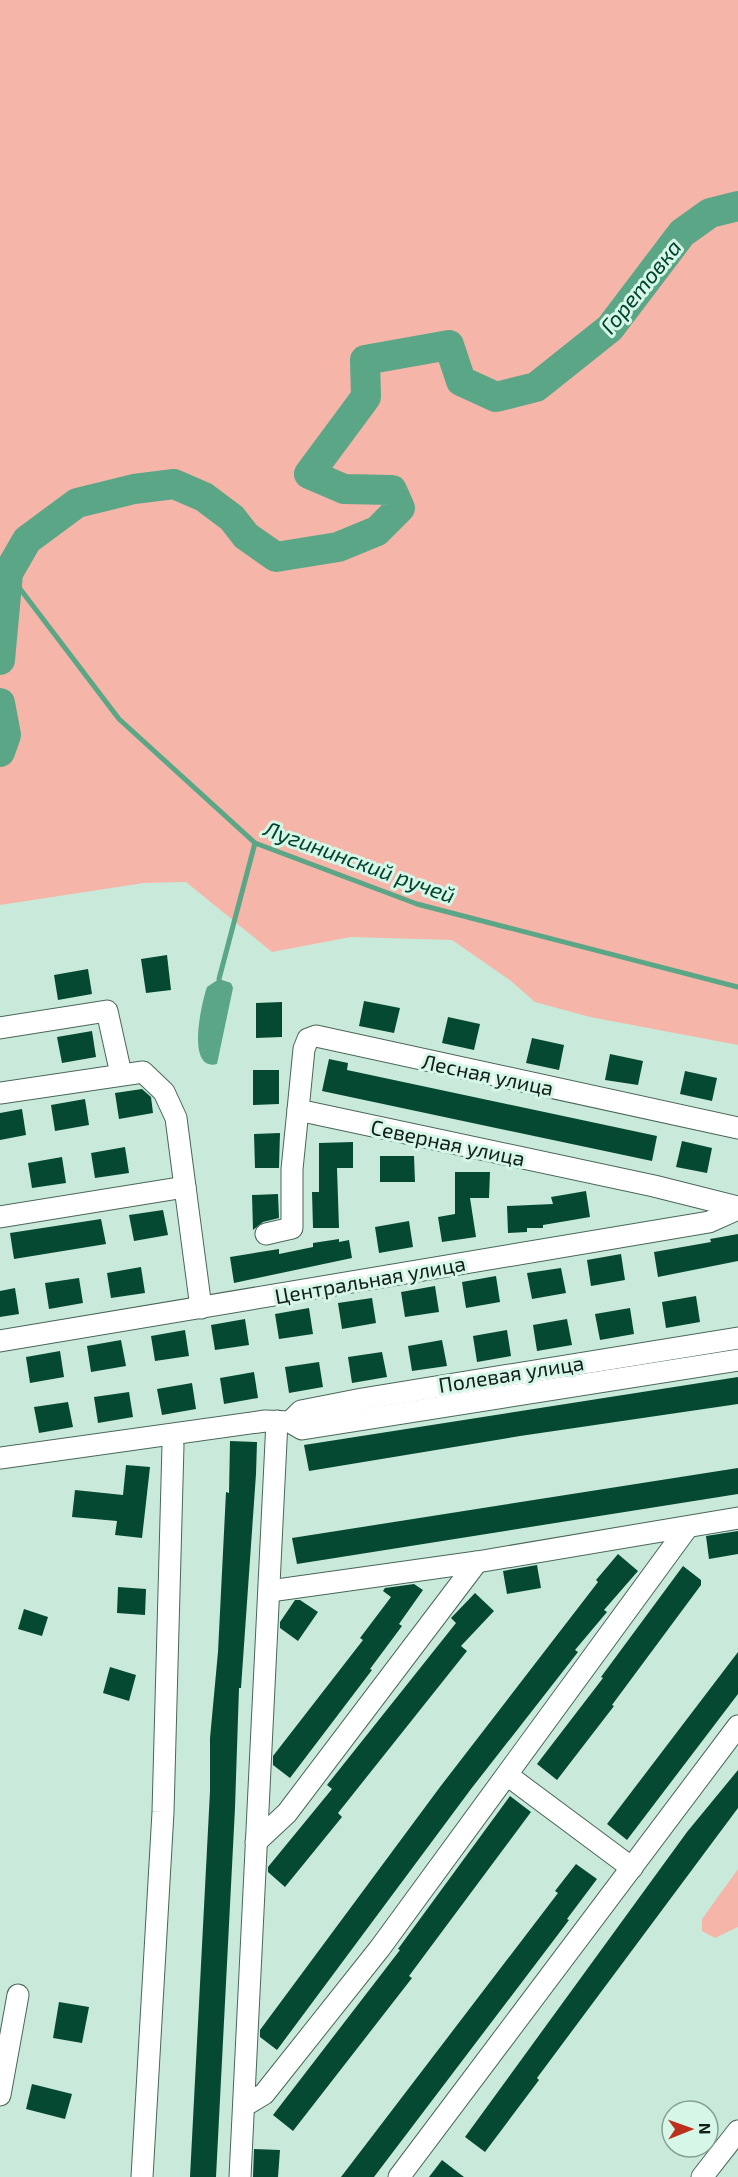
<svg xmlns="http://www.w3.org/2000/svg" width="738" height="2177" font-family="'Exo 2',sans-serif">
<rect width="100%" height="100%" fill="#c9eada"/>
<g fill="#f5b6a9">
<path d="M 0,0 L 738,0 L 738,1045 L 590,1017 L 535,1002 L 511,981 L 452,940 L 351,937 L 272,952 L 186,882 L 144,883 L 0,905 Z"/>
<path d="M 738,1869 L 738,1927 L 715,1938 L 702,1931 L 702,1919 Z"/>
</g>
<path fill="#5aa687" d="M 219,979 L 231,983 L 233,988 L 217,1064 C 185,1072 202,1001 207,987 Z"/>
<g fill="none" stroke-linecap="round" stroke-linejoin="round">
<g stroke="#5aa687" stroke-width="5">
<path d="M 8,573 L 119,719 L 255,843 L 417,904 L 738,987"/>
<path d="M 219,979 L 255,843"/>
</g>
<g stroke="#5aa687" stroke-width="30">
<path d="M 0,660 L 8,573 L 27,540 L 77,503 L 134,489 L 174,484 L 204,497 L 232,518 L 246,536 L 276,557 L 338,547 L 377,531 L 400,508 L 392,490 L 344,489 L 309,474 L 366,397 L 365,360 L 449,345 L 461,381 L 496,397 L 536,387 L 610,328 L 682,233 L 710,213 L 738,206"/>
<path d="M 0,703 L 6,735 L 0,752"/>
</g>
</g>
<g fill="#064933">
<path d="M 167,955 L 171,990 L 146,993 L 141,959 Z"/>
<path d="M 88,969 L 92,994 L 58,1000 L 54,975 Z"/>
<path d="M 364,1001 L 400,1008 L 394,1033 L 359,1026 Z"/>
<path d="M 282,1002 L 282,1037 L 256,1038 L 256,1003 Z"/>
<path d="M 448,1017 L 480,1024 L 474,1050 L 442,1043 Z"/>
<path d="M 92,1031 L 96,1057 L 62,1063 L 57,1037 Z"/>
<path d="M 532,1038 L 564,1045 L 559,1070 L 526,1063 Z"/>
<path d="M 610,1054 L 643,1061 L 638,1085 L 605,1080 Z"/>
<path d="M 329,1059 L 348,1063 L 347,1070 L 657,1136 L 652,1161 L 322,1091 Z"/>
<path d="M 253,1070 L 279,1070 L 279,1104 L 253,1105 Z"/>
<path d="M 685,1071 L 717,1078 L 712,1101 L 680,1094 Z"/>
<path d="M 142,1089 L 151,1097 L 153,1113 L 119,1119 L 115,1093 Z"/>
<path d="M 85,1099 L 89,1125 L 55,1131 L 51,1105 Z"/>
<path d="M 22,1109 L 26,1135 L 0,1140 L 0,1113 Z"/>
<path d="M 280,1133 L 279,1168 L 255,1168 L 254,1134 Z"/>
<path d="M 682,1141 L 712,1148 L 707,1173 L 676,1167 Z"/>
<path d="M 353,1142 L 353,1168 L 337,1168 L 339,1228 L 313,1228 L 312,1192 L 319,1192 L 319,1143 Z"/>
<path d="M 125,1147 L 129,1173 L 95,1178 L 91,1153 Z"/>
<path d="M 380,1156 L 414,1156 L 415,1182 L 380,1182 Z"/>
<path d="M 62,1157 L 66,1183 L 32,1188 L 28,1163 Z"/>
<path d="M 455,1172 L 490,1172 L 489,1198 L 470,1198 L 476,1237 L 442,1242 L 438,1217 L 455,1214 Z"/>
<path d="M 586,1191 L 590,1217 L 543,1225 L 543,1228 L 527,1228 L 527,1232 L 508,1233 L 507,1206 L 553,1204 L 551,1197 Z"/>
<path d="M 278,1194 L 279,1218 L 263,1222 L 253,1230 L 252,1195 Z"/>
<path d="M 163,1210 L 168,1235 L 134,1241 L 129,1215 Z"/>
<path d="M 101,1219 L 106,1244 L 14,1259 L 10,1233 Z"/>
<path d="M 409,1221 L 413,1247 L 379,1253 L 375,1227 Z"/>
<path d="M 738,1234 L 738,1261 L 658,1277 L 654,1252 L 711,1242 L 710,1239 Z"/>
<path d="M 339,1239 L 339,1242 L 349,1240 L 352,1258 L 234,1283 L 230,1257 L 279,1249 L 279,1254 L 313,1247 L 313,1243 Z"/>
<path d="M 621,1254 L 625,1280 L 591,1286 L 587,1260 Z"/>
<path d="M 141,1267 L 145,1293 L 111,1298 L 107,1273 Z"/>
<path d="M 561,1268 L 566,1293 L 532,1299 L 527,1273 Z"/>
<path d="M 496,1276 L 500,1302 L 466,1308 L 462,1282 Z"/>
<path d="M 79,1278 L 83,1303 L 49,1309 L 45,1283 Z"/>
<path d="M 435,1286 L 439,1312 L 405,1317 L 401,1292 Z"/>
<path d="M 15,1288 L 19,1314 L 0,1317 L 0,1291 Z"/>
<path d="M 696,1296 L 700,1322 L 666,1328 L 662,1302 Z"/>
<path d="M 372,1298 L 376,1323 L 342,1329 L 338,1303 Z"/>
<path d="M 309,1308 L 313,1334 L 279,1339 L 275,1314 Z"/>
<path d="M 630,1308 L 634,1334 L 600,1340 L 595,1314 Z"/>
<path d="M 245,1319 L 249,1345 L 215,1350 L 211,1325 Z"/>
<path d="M 567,1319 L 572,1345 L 537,1351 L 533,1325 Z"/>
<path d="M 185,1330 L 189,1356 L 155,1361 L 151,1336 Z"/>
<path d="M 507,1330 L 511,1356 L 477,1362 L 473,1336 Z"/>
<path d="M 121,1340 L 126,1366 L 91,1372 L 87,1346 Z"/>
<path d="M 442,1340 L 447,1366 L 412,1371 L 408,1346 Z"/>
<path d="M 60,1351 L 64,1377 L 30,1383 L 26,1357 Z"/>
<path d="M 382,1352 L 387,1377 L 352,1383 L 348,1357 Z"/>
<path d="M 319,1362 L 323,1387 L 289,1393 L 285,1367 Z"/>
<path d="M 254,1372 L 258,1398 L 224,1404 L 220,1378 Z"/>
<path d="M 738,1377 L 738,1404 L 520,1436 L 309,1471 L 304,1445 Z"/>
<path d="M 192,1383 L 196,1409 L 162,1415 L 157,1389 Z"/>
<path d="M 129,1392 L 133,1417 L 98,1423 L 94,1397 Z"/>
<path d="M 68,1402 L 73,1427 L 39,1433 L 34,1407 Z"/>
<path d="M 230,1441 L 257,1442 L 256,1474 L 241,1688 L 239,1688 L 235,1808 L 216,2177 L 190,2177 L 210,1791 L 210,1738 L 218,1652 L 226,1492 L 229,1493 Z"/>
<path d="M 126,1465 L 150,1467 L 142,1538 L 115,1535 L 117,1521 L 72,1517 L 75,1490 L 123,1495 Z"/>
<path d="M 738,1468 L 738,1494 L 297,1564 L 292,1538 Z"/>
<path d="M 738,1531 L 738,1554 L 709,1559 L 706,1536 Z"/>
<path d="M 618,1554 L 638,1571 L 604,1610 L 607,1612 L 575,1650 L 578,1652 L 471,1789 L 277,2050 L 260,2037 L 260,2030 L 440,1787 L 598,1582 L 596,1580 Z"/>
<path d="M 537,1565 L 541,1588 L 507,1594 L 503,1571 Z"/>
<path d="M 683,1566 L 701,1580 L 701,1585 L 612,1705 L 614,1706 L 557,1780 L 537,1764 L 603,1678 L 601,1677 Z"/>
<path d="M 414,1584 L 423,1590 L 399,1624 L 402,1626 L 370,1669 L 372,1670 L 290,1778 L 273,1765 L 273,1756 L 363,1640 L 360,1638 L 391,1597 L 383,1591 L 385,1588 Z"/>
<path d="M 118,1587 L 146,1589 L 145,1615 L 117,1613 Z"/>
<path d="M 475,1593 L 494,1611 L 461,1646 L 467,1651 L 338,1813 L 342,1817 L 285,1887 L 268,1872 L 268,1867 L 332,1789 L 327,1785 L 456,1623 L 451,1618 Z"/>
<path d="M 295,1600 L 300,1600 L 318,1612 L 298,1641 L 280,1628 L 280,1622 Z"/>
<path d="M 24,1609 L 48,1617 L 42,1636 L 18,1629 Z"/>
<path d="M 738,1652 L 738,1694 L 627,1840 L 607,1824 Z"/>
<path d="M 110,1667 L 136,1675 L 129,1701 L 103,1693 Z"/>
<path d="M 738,1770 L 738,1808 L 537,2078 L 539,2080 L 485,2152 L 465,2137 L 687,1832 Z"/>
<path d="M 510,1796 L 531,1812 L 409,1976 L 412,1978 L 293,2131 L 273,2115 L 400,1950 L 398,1949 Z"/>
<path d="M 576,1864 L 597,1879 L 567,1919 L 569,1920 L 374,2177 L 341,2177 L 558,1893 L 555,1891 Z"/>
<path d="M 59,2002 L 89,2007 L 82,2043 L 53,2038 Z"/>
<path d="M 32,2084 L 72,2094 L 65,2119 L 26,2109 Z"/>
<path d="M 254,2149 L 280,2150 L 278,2177 L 253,2177 Z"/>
<path d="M 442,2160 L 464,2177 L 429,2177 Z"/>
</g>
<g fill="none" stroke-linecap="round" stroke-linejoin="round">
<g stroke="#496659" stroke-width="23">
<g id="minor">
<path d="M 0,1028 L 107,1011 L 121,1074"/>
<path d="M 0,1093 L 143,1072 L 164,1092 L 176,1118 L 185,1187"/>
<path d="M 298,1110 L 304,1049 L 308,1039 L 316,1036 L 738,1128"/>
<path d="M 0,1217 L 185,1187 L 201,1308"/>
<path d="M 266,1234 L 292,1228 L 292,1169 L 298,1110 L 654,1186 L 738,1207"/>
<path d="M 0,1341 L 709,1222 L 738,1209"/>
<path d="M 290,1422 L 301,1411 L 362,1399 L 738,1338"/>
<path d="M 0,1458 L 265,1421 L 290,1422 L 302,1429 L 738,1360"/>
<path d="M 270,1591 L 477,1562 L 738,1518"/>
<path d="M 507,1775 L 632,1868"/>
<path d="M 256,1842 L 287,1813 L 477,1562"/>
<path d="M 0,2095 L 18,1995"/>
<path d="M 244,2106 L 264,2094 L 380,1948 L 687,1528"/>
<path d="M 142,2177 L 163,1812 L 173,1445"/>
<path d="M 240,2177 L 277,1421"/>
<path d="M 399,2177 L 738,1726"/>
<path d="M 702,2177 L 738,2131"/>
</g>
</g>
<use href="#minor" stroke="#fff" stroke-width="21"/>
</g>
<g text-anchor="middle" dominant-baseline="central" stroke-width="6" stroke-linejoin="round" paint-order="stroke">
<g font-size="21" fill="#121e19" stroke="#d6f7e7">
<text transform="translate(488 1074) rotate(12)">Лесная улица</text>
<text transform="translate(448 1142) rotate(12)">Северная улица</text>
<text transform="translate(370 1279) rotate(-10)">Центральная улица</text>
<text transform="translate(511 1373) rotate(-9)">Полевая улица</text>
</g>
<g font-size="22" font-style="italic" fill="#00422d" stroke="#d6f7e7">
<text transform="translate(640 286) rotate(-51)">Горетовка</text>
<text transform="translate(360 861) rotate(20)">Лугининский ручей</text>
</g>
</g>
<g transform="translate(690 2129) rotate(89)"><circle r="28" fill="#d6f7e7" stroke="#88a095" stroke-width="1.5"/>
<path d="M0-4.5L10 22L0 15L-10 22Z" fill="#bd311c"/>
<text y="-9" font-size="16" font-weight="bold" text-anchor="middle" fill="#121e19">N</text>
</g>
</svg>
